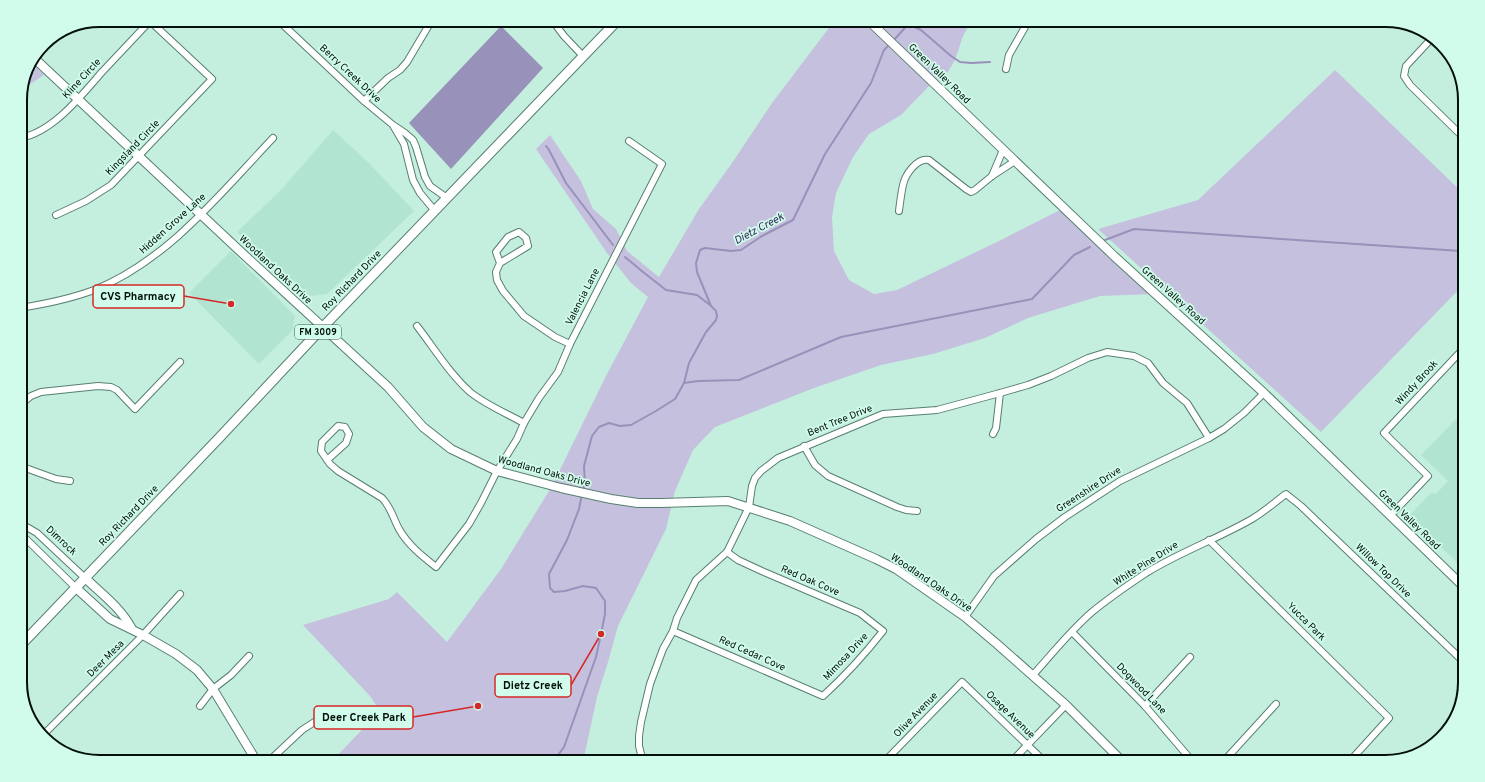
<svg xmlns="http://www.w3.org/2000/svg" width="1485" height="782" font-family="Overpass,sans-serif">
<rect width="100%" height="100%" fill="#c4efde"/>
<g fill="#b1e5d1">
<path d="M 333,130 L 369,163 L 414,211 L 327,294 L 310,296 L 237,232 L 282,189 Z"/>
<path d="M 231,251 L 295,316 L 292,331 L 259,364 L 189,293 Z"/>
<path d="M 1465,410 L 1465,570 L 1409,516 L 1429,495 L 1432,493 L 1436,494 L 1448,481 L 1421,455 Z"/>
</g>
<g fill="#c6c0df">
<path d="M 835,20 L 972,20 L 963,36 L 955,60 L 943,80 L 933,82 L 901,115 L 869,134 L 853,157 L 836,193 L 832,217 L 834,251 L 849,280 L 874,294 L 897,290 L 999,241 L 1064,208 L 1155,294 L 1100,296 L 1028,318 L 985,338 L 933,354 L 881,365 L 814,388 L 715,427 L 693,450 L 675,491 L 666,529 L 618,626 L 608,662 L 597,697 L 583,762 L 331,762 L 380,711 L 370,696 L 303,625 L 389,599 L 397,592 L 447,642 L 501,569 L 552,486 L 607,374 L 648,297 L 631,283 L 607,253 L 536,149 L 550,135 L 581,181 L 593,209 L 616,229 L 627,251 L 659,277 L 699,209 L 732,163 L 772,103 Z"/>
<path d="M 31,62 L 44,75 L 21,90 L 26,69 Z"/>
<path d="M 1335,70 L 1465,195 L 1465,283 L 1321,432 L 1098,229 L 1198,200 Z"/>
</g>
<path fill="#9891ba" d="M 501,26 L 543,68 L 451,169 L 409,123 Z"/>
<g fill="none" stroke-linecap="round" stroke-linejoin="round">
<g stroke="#9891ba" stroke-width="2">
<path d="M 910,25 L 921,30 L 951,56 L 960,62 L 971,63 L 990,62"/>
<path d="M 893,41 L 912,20"/>
<path d="M 546,146 L 549,150 L 566,183 L 613,245"/>
<path d="M 1105,240 L 1134,229 L 1461,251 L 1465,254"/>
<path d="M 625,257 L 643,272 L 666,290 L 697,295 L 710,305"/>
<path d="M 684,383 L 698,381 L 739,380 L 841,337 L 1032,299 L 1074,255 L 1090,247"/>
<path d="M 583,490 L 585,483 L 584,466 L 592,436 L 599,427 L 609,423 L 620,426 L 631,425 L 656,411 L 675,399 L 684,383 L 689,363 L 706,332 L 716,320 L 717,316 L 716,311 L 711,306 L 697,272 L 696,263 L 700,250 L 705,248 L 731,251 L 741,250 L 762,236 L 793,220 L 825,154 L 871,83 L 884,50 L 890,44"/>
<path d="M 553,762 L 564,747 L 596,657 L 601,634 L 605,614 L 605,601 L 596,588 L 583,586 L 565,591 L 554,592 L 550,588 L 549,574 L 567,540 L 579,509 L 582,494"/>
</g>
<g stroke="#587f70" stroke-width="8">
<g id="street">
<path d="M 278,20 L 364,101 L 393,125 L 405,133 L 413,140 L 416,147 L 425,177 L 430,186 L 447,198"/>
<path d="M 552,20 L 564,36 L 583,56"/>
<path d="M 1432,38 L 1406,66 L 1404,76 L 1410,85 L 1465,139"/>
<path d="M 1006,69 L 1009,55 L 1029,20"/>
<path d="M 364,101 L 388,78 L 400,70 L 407,62 L 429,25 L 422,20"/>
<path d="M 394,127 L 404,144 L 413,180 L 420,193 L 435,211"/>
<path d="M 20,138 C 53,132 81,96 102,72 C 118,55 134,38 150,21 L 212,79 L 111,185 L 86,201 L 56,215"/>
<path d="M 992,176 L 1003,150"/>
<path d="M 899,211 C 900,203 901,194 903,185 C 905,175 917,157 929,160 L 966,189 L 971,192 L 975,190 L 992,176 L 1015,161"/>
<path d="M 500,263 L 496,252 L 508,237 L 519,232 L 526,238 L 528,246 L 500,263 L 496,272 L 497,280 L 503,291 L 524,316 L 555,337 L 570,344"/>
<path d="M 20,308 C 45,304 70,299 94,290 C 167,261 221,193 273,138"/>
<path d="M 417,326 C 434,348 449,373 470,392 C 486,405 506,413 524,423"/>
<path d="M 20,405 L 31,396 L 41,392 L 98,386 L 111,387 L 117,390 L 135,409 L 180,362"/>
<path d="M 993,434 L 996,428 L 1000,393"/>
<path d="M 804,446 L 815,465 L 828,476 L 897,507 L 906,510 L 917,511"/>
<path d="M 327,460 L 346,443 L 349,434 L 345,427 L 338,426 L 322,442 L 321,451 L 330,464 L 338,471 L 382,498 C 391,507 393,518 399,529 C 408,545 422,556 436,567 L 469,524 L 481,503 L 497,471 L 517,439 L 524,423 L 539,398 L 558,372 L 570,344 L 662,164 L 629,141"/>
<path d="M 20,466 L 56,479 L 70,481"/>
<path d="M 1390,516 L 1428,476 L 1384,433 L 1465,347"/>
<path d="M 20,523 L 37,533 L 85,578"/>
<path d="M 20,533 L 75,587"/>
<path d="M 1209,540 L 1389,718 L 1349,762"/>
<path d="M 965,617 L 994,576 L 1036,539 L 1065,517 L 1120,481 L 1209,438 L 1224,429 L 1244,413 L 1264,393"/>
<path d="M 673,631 L 823,696 C 845,676 865,654 883,631 L 860,613 L 764,572 L 738,560 L 727,552"/>
<path d="M 1072,632 L 1145,706 L 1193,762"/>
<path d="M 1033,675 C 1052,654 1070,631 1092,612 C 1109,598 1128,585 1146,573 C 1180,552 1217,539 1252,519 C 1264,512 1275,502 1286,494 L 1301,506 L 1465,663"/>
<path d="M 200,706 L 213,689 L 231,675 L 249,656"/>
<path d="M 1145,706 L 1190,657"/>
<path d="M 43,735 L 143,635 L 180,594"/>
<path d="M 56,746 L 67,754"/>
<path d="M 268,762 L 302,730 L 319,719"/>
<path d="M 643,762 L 639,746 L 639,736 L 641,722 L 650,684 L 663,649 L 673,631 L 677,618 L 696,580 L 727,552 L 749,507 L 752,486 L 755,478 L 761,471 L 778,458 L 883,414 L 937,410 L 1000,393 L 1028,385 L 1051,376 L 1088,358 L 1107,352 L 1134,356 L 1148,363 L 1163,383 L 1187,403 L 1209,438"/>
<path d="M 740,762 L 741,758 L 750,762"/>
<path d="M 884,762 L 962,682 L 1045,762"/>
<path d="M 1011,762 L 1066,705"/>
<path d="M 1223,762 L 1276,704"/>
</g>
</g>
<g stroke="#587f70" stroke-width="10">
<g id="secondary">
<path d="M 868,20 L 1114,256 L 1264,393 L 1465,588"/>
<path d="M 34,58 L 241,252 L 388,387 L 423,427 L 451,449 L 497,471 L 561,488 L 611,499 L 638,503 L 661,503 L 728,501 L 790,521 L 876,559 L 896,569 L 965,617 L 997,644 L 1066,705 L 1123,762"/>
<path d="M 85,578 C 102,594 121,608 132,629"/>
<path d="M 75,587 L 110,619 L 143,635 L 176,654 L 197,670 L 213,689 L 257,762"/>
</g>
</g>
<g stroke="#587f70" stroke-width="11">
<path id="primary" d="M 20,646 L 220,437 L 322,328 L 618,20"/>
</g>
<use href="#street" stroke="#fff" stroke-width="6"/>
<use href="#secondary" stroke="#fff" stroke-width="8"/>
<use href="#primary" stroke="#fff" stroke-width="9"/>
</g>
<g text-anchor="middle" dominant-baseline="central" stroke-width="3.5" stroke-linejoin="round" paint-order="stroke">
<rect fill="#d1fceb" stroke="#40564e" stroke-width="1" x="295" y="325" width="46" height="14" rx="3"/>
<g font-size="9" font-weight="bold" fill="#020f0a">
<text x="318" y="332">FM 3009</text>
</g>
<g font-size="10" fill="#020f0a" stroke="#d1fceb">
<text transform="translate(350 74) rotate(43)">Berry Creek Drive</text>
<text transform="translate(939 74) rotate(44)">Green Valley Road</text>
<text transform="translate(82 79) rotate(-47)">Kline Circle</text>
<text transform="translate(133 148) rotate(-46)">Kingsland Circle</text>
<text transform="translate(173 224) rotate(-42)">Hidden Grove Lane</text>
<text transform="translate(275 270) rotate(43)">Woodland Oaks Drive</text>
<text transform="translate(352 281) rotate(-46)">Roy Richard Drive</text>
<text transform="translate(1173 296) rotate(42)">Green Valley Road</text>
<text transform="translate(583 297) rotate(-63)">Valencia Lane</text>
<text transform="translate(1417 383) rotate(-47)">Windy Brook</text>
<text transform="translate(840 421) rotate(-22)">Bent Tree Drive</text>
<text transform="translate(544 472) rotate(15)">Woodland Oaks Drive</text>
<text transform="translate(1089 490) rotate(-33)">Greenshire Drive</text>
<text transform="translate(129 516) rotate(-46)">Roy Richard Drive</text>
<text transform="translate(1409 520) rotate(44)">Green Valley Road</text>
<text transform="translate(61 541) rotate(43)">Dimrock</text>
<text transform="translate(1146 564) rotate(-32)">White Pine Drive</text>
<text transform="translate(1383 571) rotate(44)">Willow Top Drive</text>
<text transform="translate(810 581) rotate(23)">Red Oak Cove</text>
<text transform="translate(931 583) rotate(34)">Woodland Oaks Drive</text>
<text transform="translate(1306 622) rotate(45)">Yucca Park</text>
<text transform="translate(752 654) rotate(24)">Red Cedar Cove</text>
<text transform="translate(846 657) rotate(-47)">Mimosa Drive</text>
<text transform="translate(106 659) rotate(-45)">Deer Mesa</text>
<text transform="translate(1141 689) rotate(46)">Dogwood Lane</text>
<text transform="translate(916 715) rotate(-46)">Olive Avenue</text>
<text transform="translate(1010 715) rotate(44)">Osage Avenue</text>
</g>
<g font-size="11" font-style="italic" fill="#36275c" stroke="#d1fceb">
<text transform="translate(759 229) rotate(-28)">Dietz Creek</text>
</g>
</g>
<path d="M0 0H1485V782H0ZM100 27H1385A73 73 0 0 1 1458 100V682A73 73 0 0 1 1385 755H100A73 73 0 0 1 27 682V100A73 73 0 0 1 100 27Z" fill="#d1fceb" fill-rule="evenodd"/>
<path fill="none" stroke="#020f0a" stroke-width="2" d="M100 27H1385A73 73 0 0 1 1458 100V682A73 73 0 0 1 1385 755H100A73 73 0 0 1 27 682V100A73 73 0 0 1 100 27Z"/>
<path fill="none" stroke="#d62828" stroke-width="1.5" d="M231 304L184 296M601 634L571 685M478 706L413 717"/>
<g fill="#d62828" stroke="#d1fceb" stroke-width="1.5">
<circle cx="231" cy="304" r="4"/>
<circle cx="601" cy="634" r="4"/>
<circle cx="478" cy="706" r="4"/>
</g>
<g fill="#d1fceb" stroke="#d62828" stroke-width="1.5">
<rect x="93" y="285" width="91" height="23" rx="4"/>
<rect x="495" y="674" width="76" height="23" rx="4"/>
<rect x="314" y="706" width="99" height="23" rx="4"/>
</g>
<g font-size="11" text-anchor="middle" font-weight="bold" fill="#020f0a">
<text x="138" y="300">CVS Pharmacy</text>
<text x="533" y="689">Dietz Creek</text>
<text x="364" y="721">Deer Creek Park</text>
</g>
</svg>
